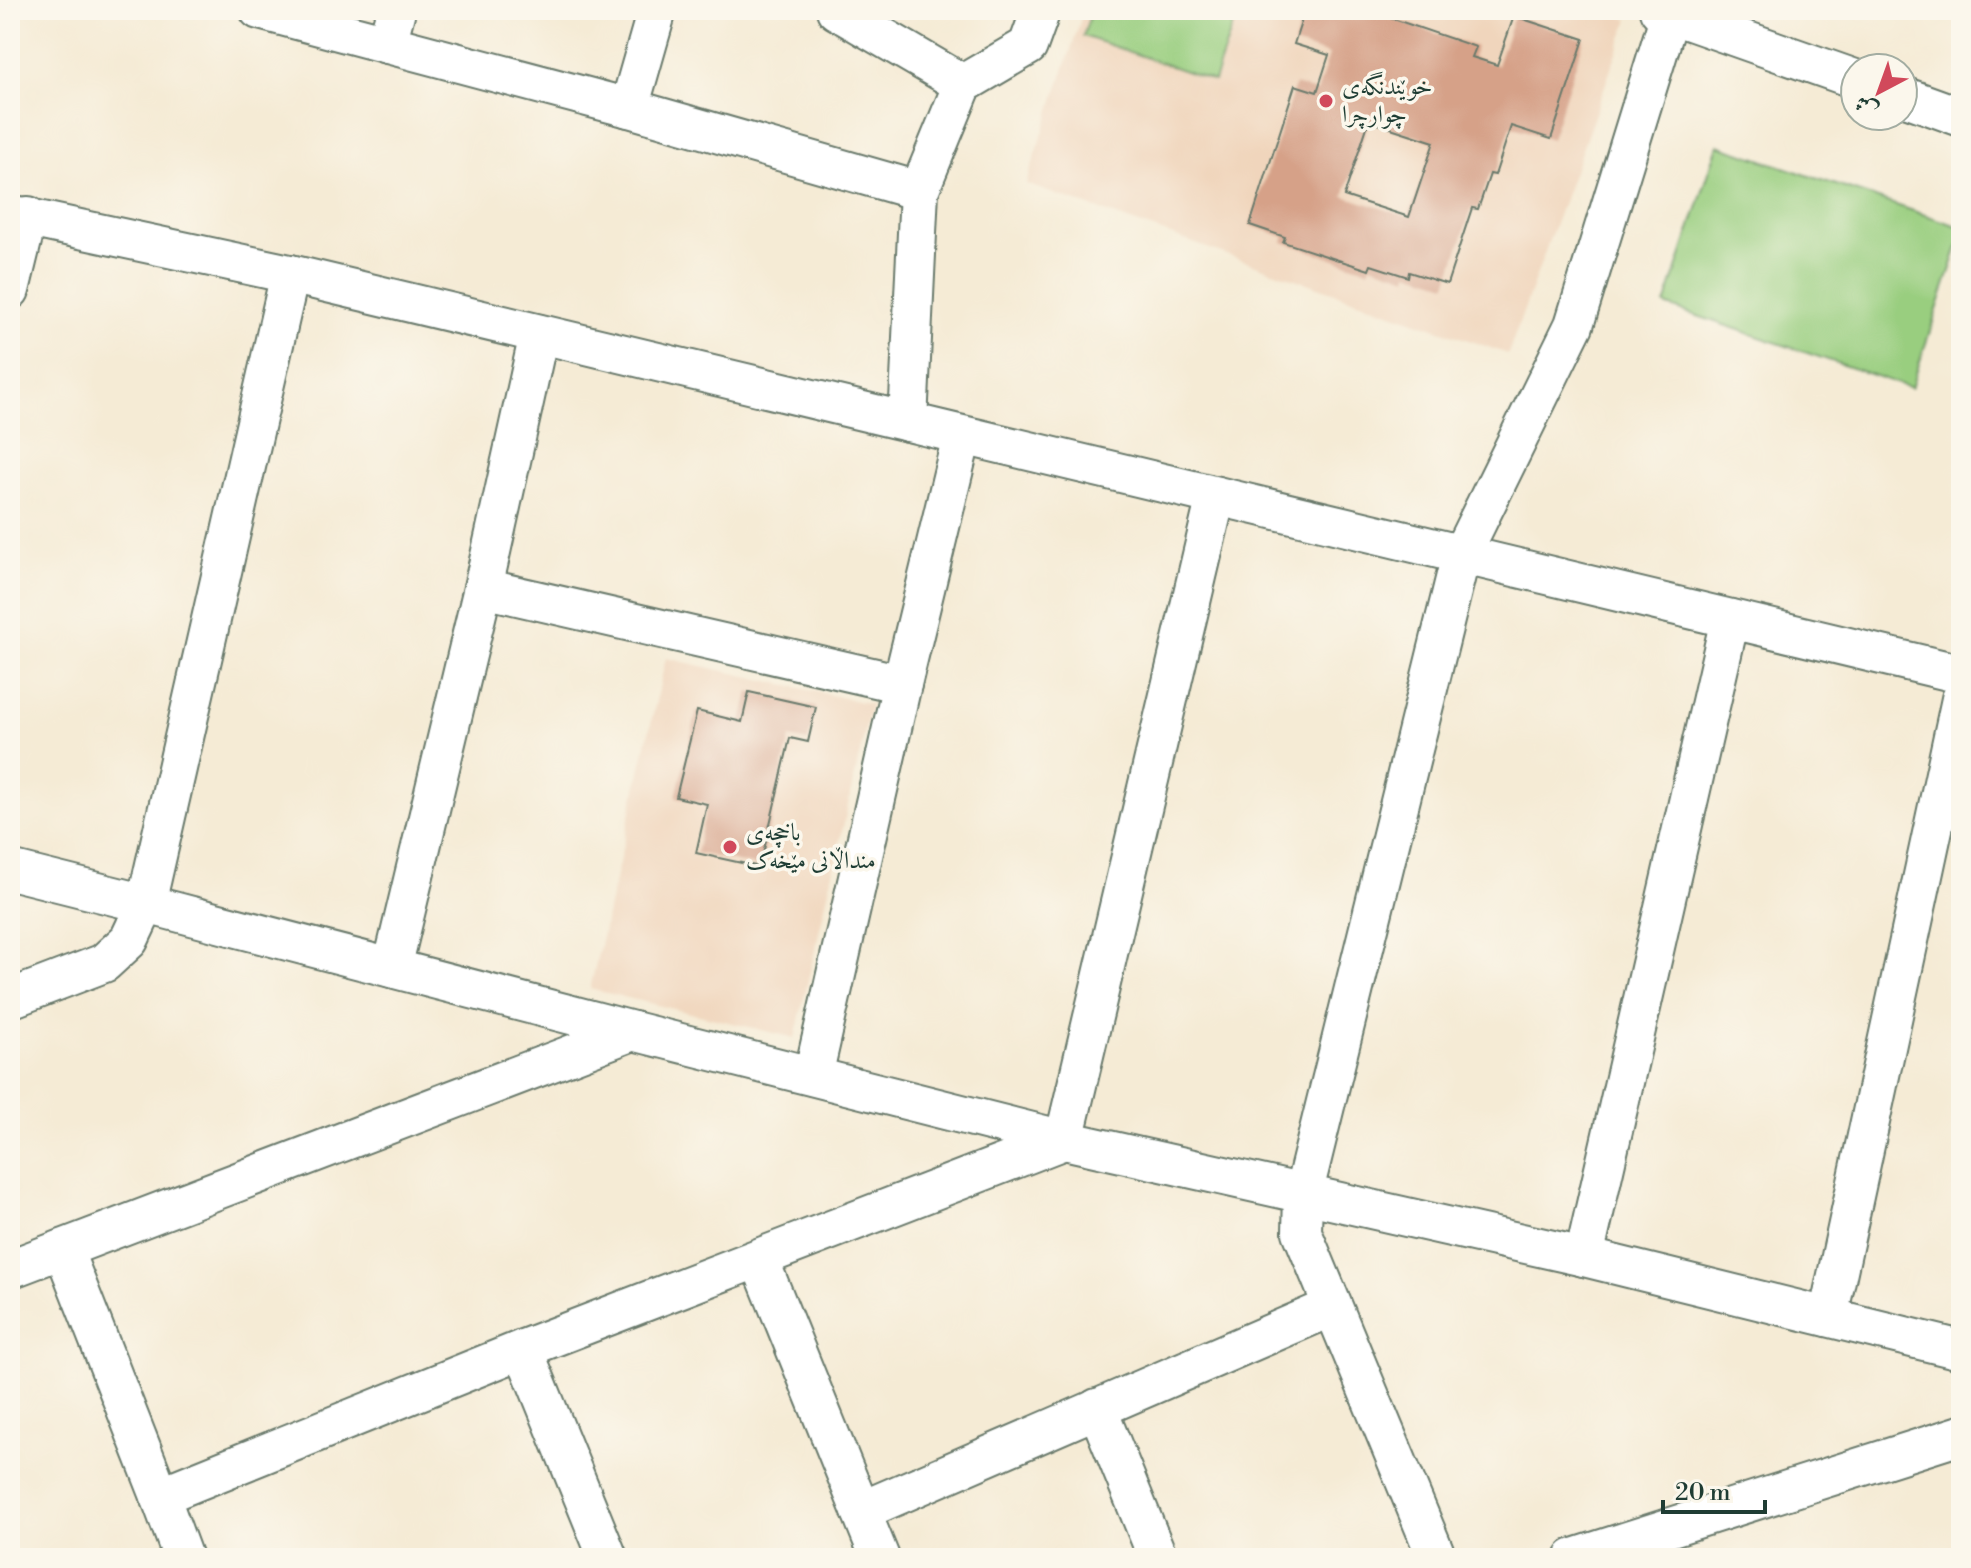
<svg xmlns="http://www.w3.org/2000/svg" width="1971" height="1568" font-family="'Libre Bodoni',Amiri,serif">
<rect width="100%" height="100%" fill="#fbf7ec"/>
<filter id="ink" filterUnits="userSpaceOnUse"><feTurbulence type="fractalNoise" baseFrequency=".0125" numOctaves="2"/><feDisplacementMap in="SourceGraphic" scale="16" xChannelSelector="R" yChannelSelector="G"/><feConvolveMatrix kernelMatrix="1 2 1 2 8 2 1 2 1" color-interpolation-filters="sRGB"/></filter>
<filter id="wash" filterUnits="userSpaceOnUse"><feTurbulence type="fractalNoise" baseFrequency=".006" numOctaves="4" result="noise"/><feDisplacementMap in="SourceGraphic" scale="32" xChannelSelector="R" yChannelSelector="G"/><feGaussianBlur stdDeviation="1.8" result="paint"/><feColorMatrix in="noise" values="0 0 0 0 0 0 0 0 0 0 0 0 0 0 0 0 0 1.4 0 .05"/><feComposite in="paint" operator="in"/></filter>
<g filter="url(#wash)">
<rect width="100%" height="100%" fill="#f5ebd5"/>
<g fill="#f0d5bc">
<path d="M 1084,10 L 1603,10 L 1629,19 L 1508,354 L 1026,184 Z"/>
<path d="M 666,658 L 871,704 L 795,1038 L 590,989 Z"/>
</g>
<g fill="#99ce7f" stroke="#5c865a" stroke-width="2">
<path d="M 1092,10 L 1238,10 L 1214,81 L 1083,36 Z"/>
<path d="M 1718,145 L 1961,227 L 1961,238 L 1911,388 L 1665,305 Z"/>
</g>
<g id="blocks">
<g fill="#d6a188" fill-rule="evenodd">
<path d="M 1305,10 L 1367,10 L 1476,47 L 1472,57 L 1497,65 L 1514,16 L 1584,39 L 1551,139 L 1511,126 L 1495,175 L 1490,174 L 1478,209 L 1472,208 L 1447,284 L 1409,272 L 1408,277 L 1371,265 L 1369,270 L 1283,242 L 1285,237 L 1250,225 L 1295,85 L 1317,92 L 1329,55 L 1294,44 ZM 1369,121 L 1434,142 L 1409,217 L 1344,196 Z"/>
<path d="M 749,692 L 816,707 L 808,742 L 790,738 L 760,867 L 696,853 L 707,804 L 676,797 L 697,711 L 742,722 Z"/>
</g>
</g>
</g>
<g filter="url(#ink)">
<use href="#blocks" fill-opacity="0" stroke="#6a7a6c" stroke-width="2"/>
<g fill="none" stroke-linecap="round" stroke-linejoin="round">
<g stroke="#6a7a6c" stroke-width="42">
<g id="minor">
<path d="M 259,10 L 629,108 L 919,191"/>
<path d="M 836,10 L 963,84"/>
<path d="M 1659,10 L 1855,79"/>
<path d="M 387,44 L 396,10"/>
<path d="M 1903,96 L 1961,117"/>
<path d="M 629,108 L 657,10"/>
<path d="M 10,214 L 290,274 L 1961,674"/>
<path d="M 10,290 L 28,216"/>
<path d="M 908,422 L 919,191 L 963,84 L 1028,46 L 1041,10"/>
<path d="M 483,588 L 902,684"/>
<path d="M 10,870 L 146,904 L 633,1031 L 1064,1140 L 1584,1257 L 1961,1350"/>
<path d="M 392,968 L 483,588 L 539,334"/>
<path d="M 10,999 L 104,963 L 129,940 L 146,904 L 290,274"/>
<path d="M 813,1076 L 902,684 L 962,436"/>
<path d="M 63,1249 L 160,1496 L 183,1558"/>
<path d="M 1584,1257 L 1730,619"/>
<path d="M 759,1259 L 880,1558"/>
<path d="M 10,1269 L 633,1031"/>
<path d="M 1828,1317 L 1961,699"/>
<path d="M 523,1349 L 608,1558"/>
<path d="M 1097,1408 L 1158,1558"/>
<path d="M 160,1496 L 523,1349 L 1064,1140 L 1216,496"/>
<path d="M 861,1511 L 1332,1307"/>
<path d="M 1437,1558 L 1302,1232 L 1303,1195 L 1461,555 L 1574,325 L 1670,14"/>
<path d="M 1574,1558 L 1961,1435"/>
</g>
</g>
<use href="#minor" stroke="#fff" stroke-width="38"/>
</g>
</g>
<g fill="#d1495b" stroke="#fbf7ec" stroke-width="3">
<circle cx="1326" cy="101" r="8"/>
<circle cx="730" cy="847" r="8"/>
</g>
<g text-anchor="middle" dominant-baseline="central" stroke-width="7" stroke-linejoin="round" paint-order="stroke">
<g font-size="24" fill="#1f3d34" stroke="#fbf7ec" text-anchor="start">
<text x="1342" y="87">خوێندنگەی<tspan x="1342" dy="28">چوارچرا</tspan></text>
<text x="746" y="833">باخچەی<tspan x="746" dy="28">منداڵانی مێخەک</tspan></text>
</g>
</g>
<rect width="1971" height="1568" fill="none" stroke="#fbf7ec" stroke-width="40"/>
<g transform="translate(1879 92) rotate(221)"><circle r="38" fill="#fbf7ec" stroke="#a3ada2" stroke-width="2"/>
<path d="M0-6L14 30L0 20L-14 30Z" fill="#d1495b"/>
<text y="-12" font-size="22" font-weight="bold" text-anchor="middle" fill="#1f3d34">ش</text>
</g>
<path d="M1663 1500v12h102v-12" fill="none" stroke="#1f3d34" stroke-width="4"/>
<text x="1675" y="1500" font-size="24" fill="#1f3d34" stroke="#fbf7ec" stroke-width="6" paint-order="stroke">20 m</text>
</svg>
